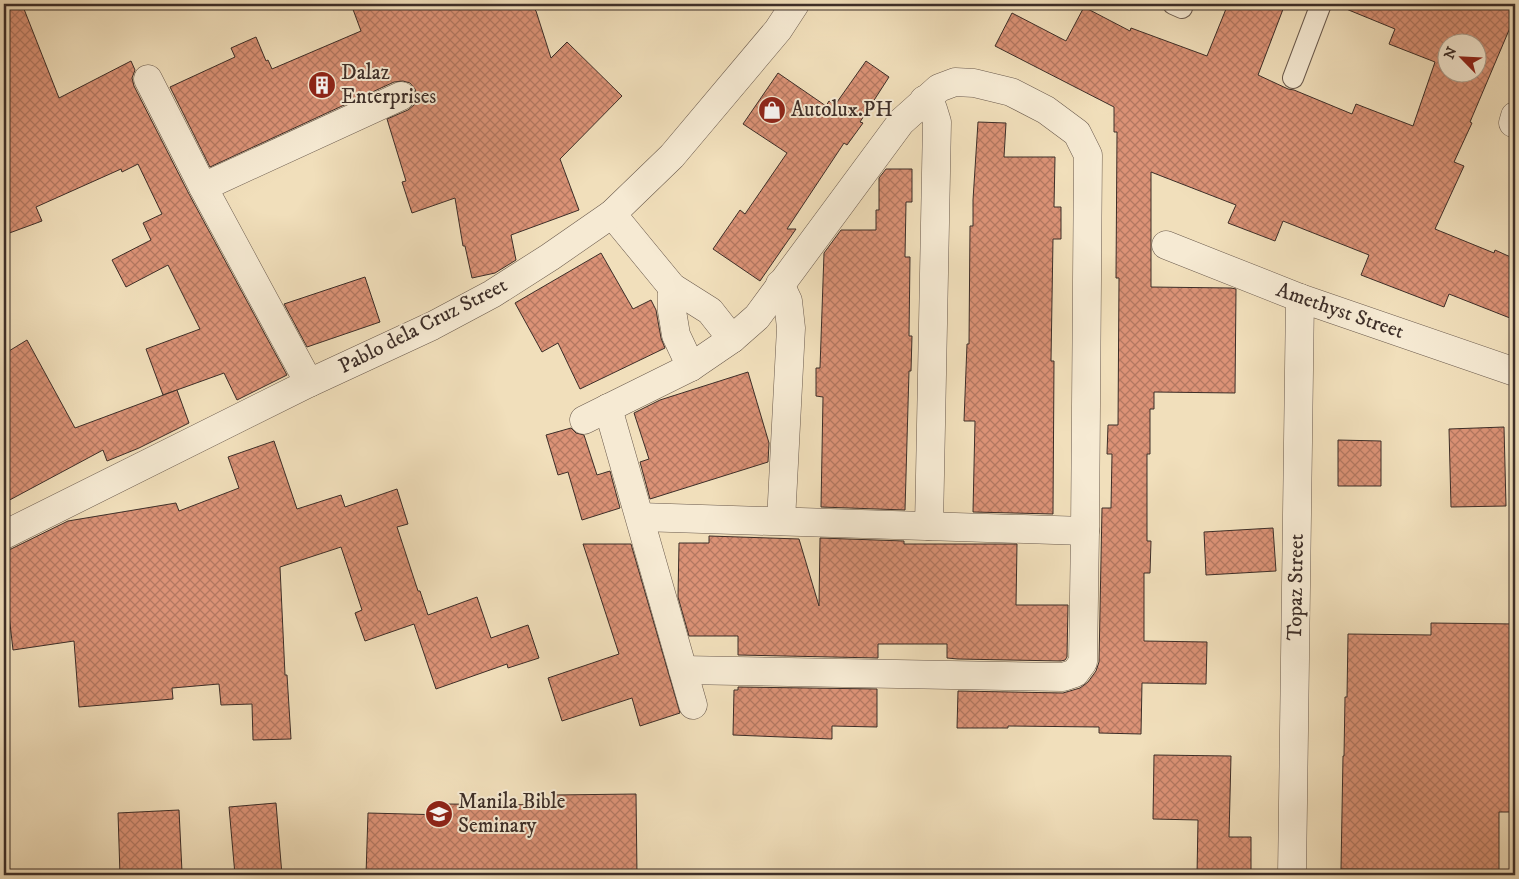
<svg xmlns="http://www.w3.org/2000/svg" width="1519" height="879" font-family="'IM FELL DW Pica',serif">
<defs>
<pattern id="building-cross-hatch" width="8" height="8" patternUnits="userSpaceOnUse" patternTransform="scale(1.25)"><rect width="8" height="8" fill="#db9276"/><path d="M0 0l8 8M0 8l8-8" fill="none" stroke="#b37861"/></pattern>
</defs>
<rect width="100%" height="100%" fill="#f1dfbb"/>
<filter id="stains"><feTurbulence type="fractalNoise" baseFrequency=".004" numOctaves="4"/><feColorMatrix values="0 0 0 0 .2 0 0 0 0 .09 0 0 0 0 .02 0 0 0 .5 -.17"/></filter>
<radialGradient id="worn" r=".72"><stop offset=".6" stop-color="#630" stop-opacity="0"/><stop offset="1" stop-color="#630" stop-opacity=".3"/></radialGradient>
<g fill="url(#building-cross-hatch)" stroke="#3d2e28" fill-rule="evenodd">
<path d="M 4,4 L 22,4 L 59,98 L 131,61 L 135,70 L 132,78 L 134,86 L 189,194 L 287,375 L 237,400 L 224,373 L 163,395 L 146,349 L 200,329 L 168,265 L 126,287 L 112,260 L 151,240 L 143,223 L 162,214 L 138,164 L 122,172 L 121,169 L 36,207 L 42,221 L 4,235 Z"/>
<path d="M 351,4 L 529,4 L 536,11 L 551,58 L 567,42 L 622,96 L 560,159 L 579,210 L 511,235 L 516,260 L 495,273 L 472,278 L 465,246 L 463,246 L 455,198 L 412,213 L 402,182 L 406,181 L 387,119 L 408,110 L 414,105 L 417,97 L 415,89 L 410,83 L 403,81 L 394,82 L 210,167 L 170,87 L 235,57 L 231,48 L 256,37 L 266,61 L 268,60 L 272,69 L 361,31 Z"/>
<path d="M 1228,4 L 1285,4 L 1258,75 L 1288,89 L 1294,90 L 1352,114 L 1356,104 L 1413,126 L 1435,62 L 1389,44 L 1395,29 L 1334,4 L 1515,4 L 1515,16 L 1470,122 L 1472,123 L 1454,162 L 1464,166 L 1435,229 L 1494,253 L 1495,250 L 1515,259 L 1515,320 L 1449,294 L 1444,307 L 1361,275 L 1369,255 L 1283,221 L 1275,241 L 1228,223 L 1236,205 L 1151,172 L 1151,287 L 1231,288 L 1236,289 L 1235,393 L 1154,392 L 1154,409 L 1150,409 L 1150,454 L 1147,454 L 1147,541 L 1151,541 L 1150,573 L 1144,573 L 1144,641 L 1207,642 L 1206,684 L 1142,683 L 1141,734 L 1099,733 L 1099,727 L 1008,726 L 1008,728 L 957,728 L 958,691 L 1063,693 L 1080,688 L 1088,682 L 1096,671 L 1099,662 L 1102,508 L 1111,508 L 1112,454 L 1107,454 L 1108,425 L 1118,425 L 1119,278 L 1116,278 L 1117,132 L 1114,132 L 1114,107 L 995,46 L 1012,13 L 1066,41 L 1084,7 L 1130,31 L 1131,28 L 1207,56 ZM 1446,42 L 1476,42 L 1476,72 L 1446,72 Z"/>
<path d="M 866,61 L 889,77 L 860,122 L 863,123 L 847,145 L 844,143 L 787,229 L 796,229 L 760,281 L 713,249 L 740,210 L 745,214 L 787,153 L 743,124 L 778,73 L 826,106 L 829,101 L 835,105 Z"/>
<path d="M 978,122 L 1006,123 L 1004,157 L 1055,157 L 1054,207 L 1061,207 L 1061,239 L 1053,239 L 1051,361 L 1054,361 L 1053,514 L 973,512 L 975,421 L 964,421 L 967,344 L 969,344 L 970,226 L 973,226 L 973,200 Z"/>
<path d="M 886,169 L 912,169 L 912,202 L 906,202 L 905,257 L 910,257 L 909,336 L 912,336 L 911,371 L 909,371 L 905,510 L 821,507 L 823,397 L 816,396 L 816,368 L 820,368 L 824,253 L 841,230 L 876,230 L 876,210 L 879,210 L 879,178 Z"/>
<path d="M 601,253 L 633,309 L 651,300 L 656,310 L 661,338 L 665,348 L 580,389 L 558,343 L 542,352 L 515,303 Z"/>
<path d="M 365,277 L 380,322 L 307,347 L 284,304 Z"/>
<path d="M 27,340 L 75,428 L 177,390 L 189,423 L 139,448 L 107,461 L 103,450 L 4,503 L 4,354 Z"/>
<path d="M 748,372 L 769,443 L 768,462 L 650,499 L 640,462 L 649,459 L 634,413 L 660,400 Z"/>
<path d="M 1504,427 L 1506,506 L 1451,507 L 1449,429 Z"/>
<path d="M 571,428 L 576,433 L 584,435 L 597,475 L 610,471 L 620,508 L 582,520 L 568,472 L 558,475 L 546,435 Z"/>
<path d="M 1338,440 L 1381,441 L 1381,486 L 1338,486 Z"/>
<path d="M 274,441 L 297,509 L 341,495 L 345,507 L 397,489 L 408,524 L 397,527 L 418,591 L 420,591 L 428,615 L 477,597 L 491,638 L 528,625 L 539,658 L 508,668 L 507,664 L 436,689 L 414,624 L 365,641 L 355,613 L 362,610 L 341,547 L 280,567 L 285,675 L 287,675 L 291,739 L 253,740 L 252,704 L 221,705 L 219,684 L 172,688 L 173,699 L 79,707 L 74,641 L 13,650 L 7,598 L 4,599 L 4,551 L 11,549 L 68,521 L 176,503 L 179,511 L 239,488 L 228,457 Z"/>
<path d="M 1273,528 L 1276,571 L 1206,575 L 1204,532 Z"/>
<path d="M 709,536 L 799,539 L 819,606 L 820,538 L 904,541 L 904,544 L 1017,544 L 1016,605 L 1068,605 L 1067,657 L 1065,660 L 1061,661 L 958,659 L 947,658 L 947,644 L 878,644 L 878,658 L 738,655 L 738,636 L 689,636 L 678,597 L 679,543 L 709,543 Z"/>
<path d="M 583,544 L 631,544 L 680,713 L 640,726 L 632,698 L 562,721 L 548,678 L 619,654 Z"/>
<path d="M 1431,623 L 1515,624 L 1515,812 L 1499,812 L 1499,875 L 1442,875 L 1442,870 L 1341,869 L 1343,756 L 1344,756 L 1345,697 L 1347,697 L 1348,634 L 1431,635 Z"/>
<path d="M 738,687 L 877,689 L 877,727 L 832,726 L 832,739 L 733,735 L 734,690 L 738,690 Z"/>
<path d="M 1154,755 L 1231,756 L 1229,837 L 1251,837 L 1251,875 L 1197,875 L 1198,820 L 1153,819 Z"/>
<path d="M 636,794 L 637,875 L 366,875 L 368,813 L 445,815 L 445,804 L 554,805 L 554,795 Z"/>
<path d="M 276,803 L 282,875 L 235,875 L 229,807 Z"/>
<path d="M 179,810 L 182,872 L 120,875 L 118,813 Z"/>
</g>
<g fill="none" stroke-linecap="round" stroke-linejoin="round">
<g stroke="#6a5a4d" stroke-width="22">
<g id="service">
<path d="M 1173,4 L 1182,8"/>
<path d="M 1293,78 L 1321,4"/>
</g>
</g>
<g stroke="#6a5a4d" stroke-width="29">
<g id="minor">
<path d="M 148,79 L 203,187 L 309,383"/>
<path d="M 924,100 L 933,109 L 937,122 L 929,526"/>
<path d="M 1513,123 L 1515,116"/>
<path d="M 203,187 L 401,96"/>
<path d="M 612,214 L 672,287 L 710,311 L 732,339"/>
<path d="M 1166,245 L 1300,298 L 1515,372"/>
<path d="M 780,284 L 788,301 L 791,328 L 781,521"/>
<path d="M 672,287 L 672,311 L 676,335 L 691,367"/>
<path d="M 608,408 L 693,705"/>
<path d="M 584,420 L 691,367 L 732,339 L 757,317 L 901,122 L 939,88 L 955,82 L 974,83 L 1011,92 L 1046,110 L 1077,133 L 1088,155 L 1085,531 L 1083,662 L 1075,673 L 1063,677 L 683,670"/>
<path d="M 640,517 L 1085,531"/>
<path d="M 1292,875 L 1300,298"/>
</g>
</g>
<g stroke="#6a5a4d" stroke-width="29">
<path id="tertiary" d="M 4,535 L 309,383 L 432,326 L 492,294 L 550,257 L 612,214 L 672,156 L 778,30 L 795,4"/>
</g>
<use href="#service" stroke="#f6ead3" stroke-width="20"/>
<use href="#minor" stroke="#f6ead3" stroke-width="28"/>
<use href="#tertiary" stroke="#f6ead3" stroke-width="28"/>
</g>
<defs>
<g id="building-disc" transform="scale(1.4375)"><circle r="9.5" fill="#8f2418" stroke="#f6ead3"/><path d="M-4-6H4V6H1V3H-1V6H-4ZM-2.5-4.3h1.7v1.8h-1.7ZM.8-4.3h1.7v1.8H.8ZM-2.5-1h1.7V.8h-1.7ZM.8-1h1.7V.8H.8Z" fill="#fff"/></g>
<g id="shop-disc" transform="scale(1.4375)"><circle r="9.5" fill="#8f2418" stroke="#f6ead3"/><path d="M-5-2.5h2.3a2.7 3.5 0 0 1 5.4 0H5L5.5 6h-11ZM-1.5-2.5h3a1.5 2.3 0 0 0-3 0Z" fill="#fff"/></g>
<g id="university-disc" transform="scale(1.4375)"><circle r="9.5" fill="#8f2418" stroke="#f6ead3"/><path d="M0-5L7-2L0 1L-7-2ZM-4 1L0 2.5L4 1V4Q0 6-4 4Z" fill="#fff"/></g>
</defs>
<g fill-rule="evenodd">
<use href="#building-disc" x="322" y="85"/>
<use href="#shop-disc" x="772" y="110"/>
<use href="#university-disc" x="439" y="814"/>
</g>
<g text-anchor="middle" dominant-baseline="central" stroke-width="4" stroke-linejoin="round" paint-order="stroke">
<g font-size="21" fill="#3d2e28" stroke="#f6ead3" text-anchor="start">
<text x="341" y="73">Dalaz<tspan x="341" dy="24">Enterprises</tspan></text>
<text x="791" y="110">Autolux.PH</text>
<text x="458" y="802">Manila Bible<tspan x="458" dy="24">Seminary</tspan></text>
</g>
<g font-size="21" fill="#3d2e28" stroke="#f6ead3">
<text transform="translate(1340 311) rotate(19)">Amethyst Street</text>
<text transform="translate(423 326) rotate(-27)">Pablo dela Cruz Street</text>
<text transform="translate(1296 587) rotate(-89)">Topaz Street</text>
</g>
</g>
<rect width="1519" height="879" fill="none" stroke="#f1dfbb" stroke-width="20"/>
<rect x="5" y="5" width="1509" height="869" fill="none" stroke="#3d2e28" stroke-width="2.5"/>
<rect x="10" y="10" width="1499" height="859" fill="none" stroke="#3d2e28"/>
<g transform="translate(1462 58) rotate(294)"><circle r="24" fill="#f6ead3" stroke="#ac9f8f"/>
<path d="M0-4L9 19L0 12L-9 19Z" fill="#8f2418"/>
<text y="-8" font-size="14" font-weight="bold" text-anchor="middle" fill="#3d2e28">N</text>
</g>
<rect width="100%" height="100%" filter="url(#stains)"/>
<rect width="100%" height="100%" fill="url(#worn)"/>
</svg>
